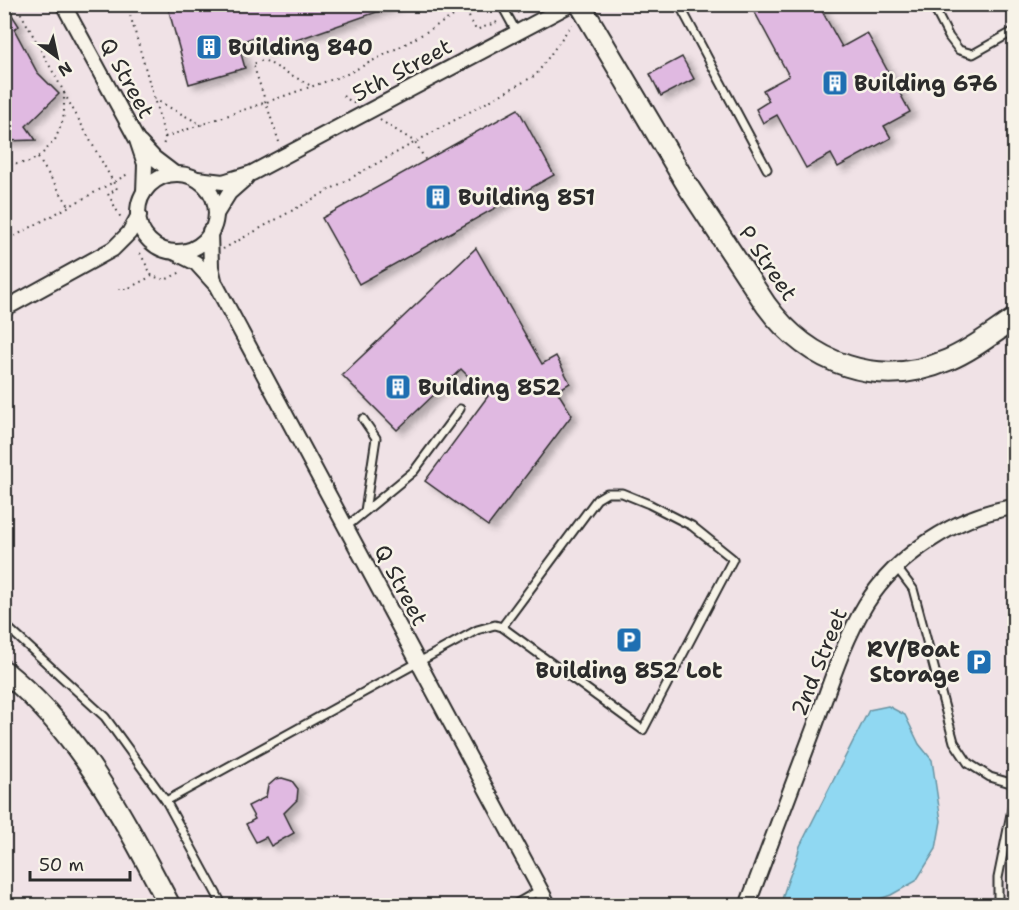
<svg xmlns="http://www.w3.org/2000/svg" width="1019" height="910" font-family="'Shantell Sans',sans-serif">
<defs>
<filter id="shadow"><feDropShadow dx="6" dy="4" stdDeviation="3" flood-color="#0004"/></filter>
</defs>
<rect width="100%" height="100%" fill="#f0e2e6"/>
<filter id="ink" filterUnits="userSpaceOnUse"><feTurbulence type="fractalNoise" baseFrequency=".0167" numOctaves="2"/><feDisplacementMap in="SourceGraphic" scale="12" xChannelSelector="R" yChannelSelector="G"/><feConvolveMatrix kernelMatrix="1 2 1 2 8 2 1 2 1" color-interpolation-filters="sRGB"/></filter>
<g filter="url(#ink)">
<path fill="#90d8f2" stroke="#6893a2" stroke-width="1.5" d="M 888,706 L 905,715 L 919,744 L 932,760 L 941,821 L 936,849 L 916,881 L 891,895 L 863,905 L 781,905 C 784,885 795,867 800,846 L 869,710 Z"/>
<g fill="#e0b9e1" stroke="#2b2b2b" stroke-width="1.5" filter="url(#shadow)">
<path d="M 167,4 L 394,4 L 394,6 L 262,52 L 257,36 L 238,43 L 245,68 L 189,84 Z"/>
<path d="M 762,4 L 818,4 L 842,47 L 867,33 L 910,112 L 884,126 L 891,138 L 838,167 L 831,154 L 806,168 L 777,115 L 763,123 L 756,109 L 769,101 L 763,90 L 789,76 L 753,9 Z"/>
<path d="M 6,14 L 7,17 L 12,15 L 19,26 L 14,29 L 37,72 L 59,94 L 26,126 L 36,140 L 4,141 Z"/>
<path d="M 682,57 L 694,79 L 661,96 L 650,74 Z"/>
<path d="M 518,109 L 554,175 L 359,284 L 322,218 Z"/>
<path d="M 476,248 L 542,364 L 556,356 L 570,383 L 557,391 L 572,415 L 488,526 L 425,481 L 488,396 L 461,369 L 397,430 L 342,375 Z"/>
<path d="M 282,778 L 292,781 L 298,789 L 297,800 L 284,813 L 294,833 L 271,846 L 266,837 L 256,842 L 246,824 L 255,819 L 248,806 L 266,797 L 268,786 L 276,779 Z"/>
</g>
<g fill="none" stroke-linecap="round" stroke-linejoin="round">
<g stroke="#2b2b2b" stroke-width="11">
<g id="lane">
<path d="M 501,4 L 517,33"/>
<path d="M 679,4 L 767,169"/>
<path d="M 932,4 L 949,37 L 959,50 L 973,54 L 1014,31"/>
<path d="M 4,9 L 12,4"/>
<path d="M 363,419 L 376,438 L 365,511"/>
<path d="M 346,527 L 414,471 L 460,409"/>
<path d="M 897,568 L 913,589 L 954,742 L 968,763 L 990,777 L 1014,784"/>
<path d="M 4,624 L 105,717 L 166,801 L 477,630 L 495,625 L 502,627 L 643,730 L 733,559 L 692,526 L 649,504 L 622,493 L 607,493 L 597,499 L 502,627"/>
<path d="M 166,801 L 223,906"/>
<path d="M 512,906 L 540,890"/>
<path d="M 998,906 L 998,878 L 1014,799"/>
</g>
</g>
<g stroke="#2b2b2b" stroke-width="18">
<g id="street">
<path d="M 63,4 L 137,140 L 145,164 L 144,192"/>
<path d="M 140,143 L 154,158 L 175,174"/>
<circle cx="177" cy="213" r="39"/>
<path d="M 197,179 L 223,182 L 252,173 L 571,4"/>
<path d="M 216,214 L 229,193 L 246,178"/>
<path d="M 210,231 L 211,267 L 214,280"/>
<path d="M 174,252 L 196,263 L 216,285 L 549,906"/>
<path d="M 4,309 L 113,249 L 129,233 L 139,215"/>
<path d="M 747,906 C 768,850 789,795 810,739 C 827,695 841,645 866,604 C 897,555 957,515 1014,507"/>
</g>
</g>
<g stroke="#2b2b2b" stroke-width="24">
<g id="secondary">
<path d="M 580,4 L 689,188 L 766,305 C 809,364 879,390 948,360 C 972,350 993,333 1014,319"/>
<path d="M 4,671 C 81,733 125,821 170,906"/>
</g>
</g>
<g stroke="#2b2b2b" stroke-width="2" stroke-dasharray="1.5 4.5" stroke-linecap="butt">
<path d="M 127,4 L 165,137 L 163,147"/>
<path d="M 517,13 L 533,4"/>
<path d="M 64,93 L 117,189 L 108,194 L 121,218"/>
<path d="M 343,96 L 355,104"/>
<path d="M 154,99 L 202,125"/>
<path d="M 380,120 L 415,142 L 426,161"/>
<path d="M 165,137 L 345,75 L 409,42 L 465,9 L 476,30 L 500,21"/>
<path d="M 279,142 L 253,64 L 264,60 L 313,87"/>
<path d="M 38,158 L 69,206"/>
<path d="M 4,166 L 30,162 L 42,154 L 55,140 L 62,123 L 64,114 L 64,92 L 19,10"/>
<path d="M 4,242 L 130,173"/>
<path d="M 223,249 L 536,75 L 572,24"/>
<path d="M 140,253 L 152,276 L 165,280 L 181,272"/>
<path d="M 118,289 L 127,289 L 152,276"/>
</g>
<use href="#lane" stroke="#f7f3e8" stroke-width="7"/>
<use href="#street" stroke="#f7f3e8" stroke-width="14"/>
<use href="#secondary" stroke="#f7f3e8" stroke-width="20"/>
</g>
</g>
<defs>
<g id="building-square" transform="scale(1.35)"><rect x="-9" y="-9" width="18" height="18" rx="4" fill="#1f6fb2" stroke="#f7f3e8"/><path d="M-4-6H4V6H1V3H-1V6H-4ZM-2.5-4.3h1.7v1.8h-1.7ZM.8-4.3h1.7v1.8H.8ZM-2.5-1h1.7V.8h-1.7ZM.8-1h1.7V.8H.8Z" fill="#fff"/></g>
<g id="parking-square" transform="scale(1.35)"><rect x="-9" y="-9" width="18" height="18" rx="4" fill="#1f6fb2" stroke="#f7f3e8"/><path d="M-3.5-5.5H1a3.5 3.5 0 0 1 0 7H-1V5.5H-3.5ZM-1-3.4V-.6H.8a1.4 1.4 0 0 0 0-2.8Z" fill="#fff"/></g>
</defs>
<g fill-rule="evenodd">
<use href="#building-square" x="209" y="47"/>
<use href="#building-square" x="835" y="83"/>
<use href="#building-square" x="438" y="197"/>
<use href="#building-square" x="398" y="387"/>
<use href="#parking-square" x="629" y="640"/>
<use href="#parking-square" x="979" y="662"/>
</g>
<g text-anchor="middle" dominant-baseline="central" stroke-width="5" stroke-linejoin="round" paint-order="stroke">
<g font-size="22" font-weight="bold" fill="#2b2b2b" stroke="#f7f3e8" text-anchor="start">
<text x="228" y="47">Building 840</text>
<text x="854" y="83">Building 676</text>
<text x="458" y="197">Building 851</text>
<text x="418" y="387">Building 852</text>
<text x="960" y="649" text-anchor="end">RV/Boat<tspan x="960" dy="25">Storage</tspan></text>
<text x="629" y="670" text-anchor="middle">Building 852 Lot</text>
</g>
<g font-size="22" fill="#2b2b2b" stroke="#f7f3e8">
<text transform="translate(402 70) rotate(-28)">5th Street</text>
<text transform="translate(127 78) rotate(61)">Q Street</text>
<text transform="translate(768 263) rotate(56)">P Street</text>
<text transform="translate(401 585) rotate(62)">Q Street</text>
<text transform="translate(819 662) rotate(-68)">2nd Street</text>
</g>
</g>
<rect width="1019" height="910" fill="none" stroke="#f7f3e8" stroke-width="24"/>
<rect x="12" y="12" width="995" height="886" fill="none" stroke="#2b2b2b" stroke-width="2" filter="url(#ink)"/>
<g transform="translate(57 57) rotate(147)" stroke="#f7f3e8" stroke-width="4.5" paint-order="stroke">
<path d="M0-4.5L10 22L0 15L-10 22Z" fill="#2b2b2b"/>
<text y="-9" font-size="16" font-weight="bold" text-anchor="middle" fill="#2b2b2b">N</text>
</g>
<path d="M30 871v9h100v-9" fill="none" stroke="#2b2b2b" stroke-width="3"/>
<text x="39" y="871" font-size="18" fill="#2b2b2b" stroke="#f7f3e8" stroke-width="4.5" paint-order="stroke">50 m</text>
</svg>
